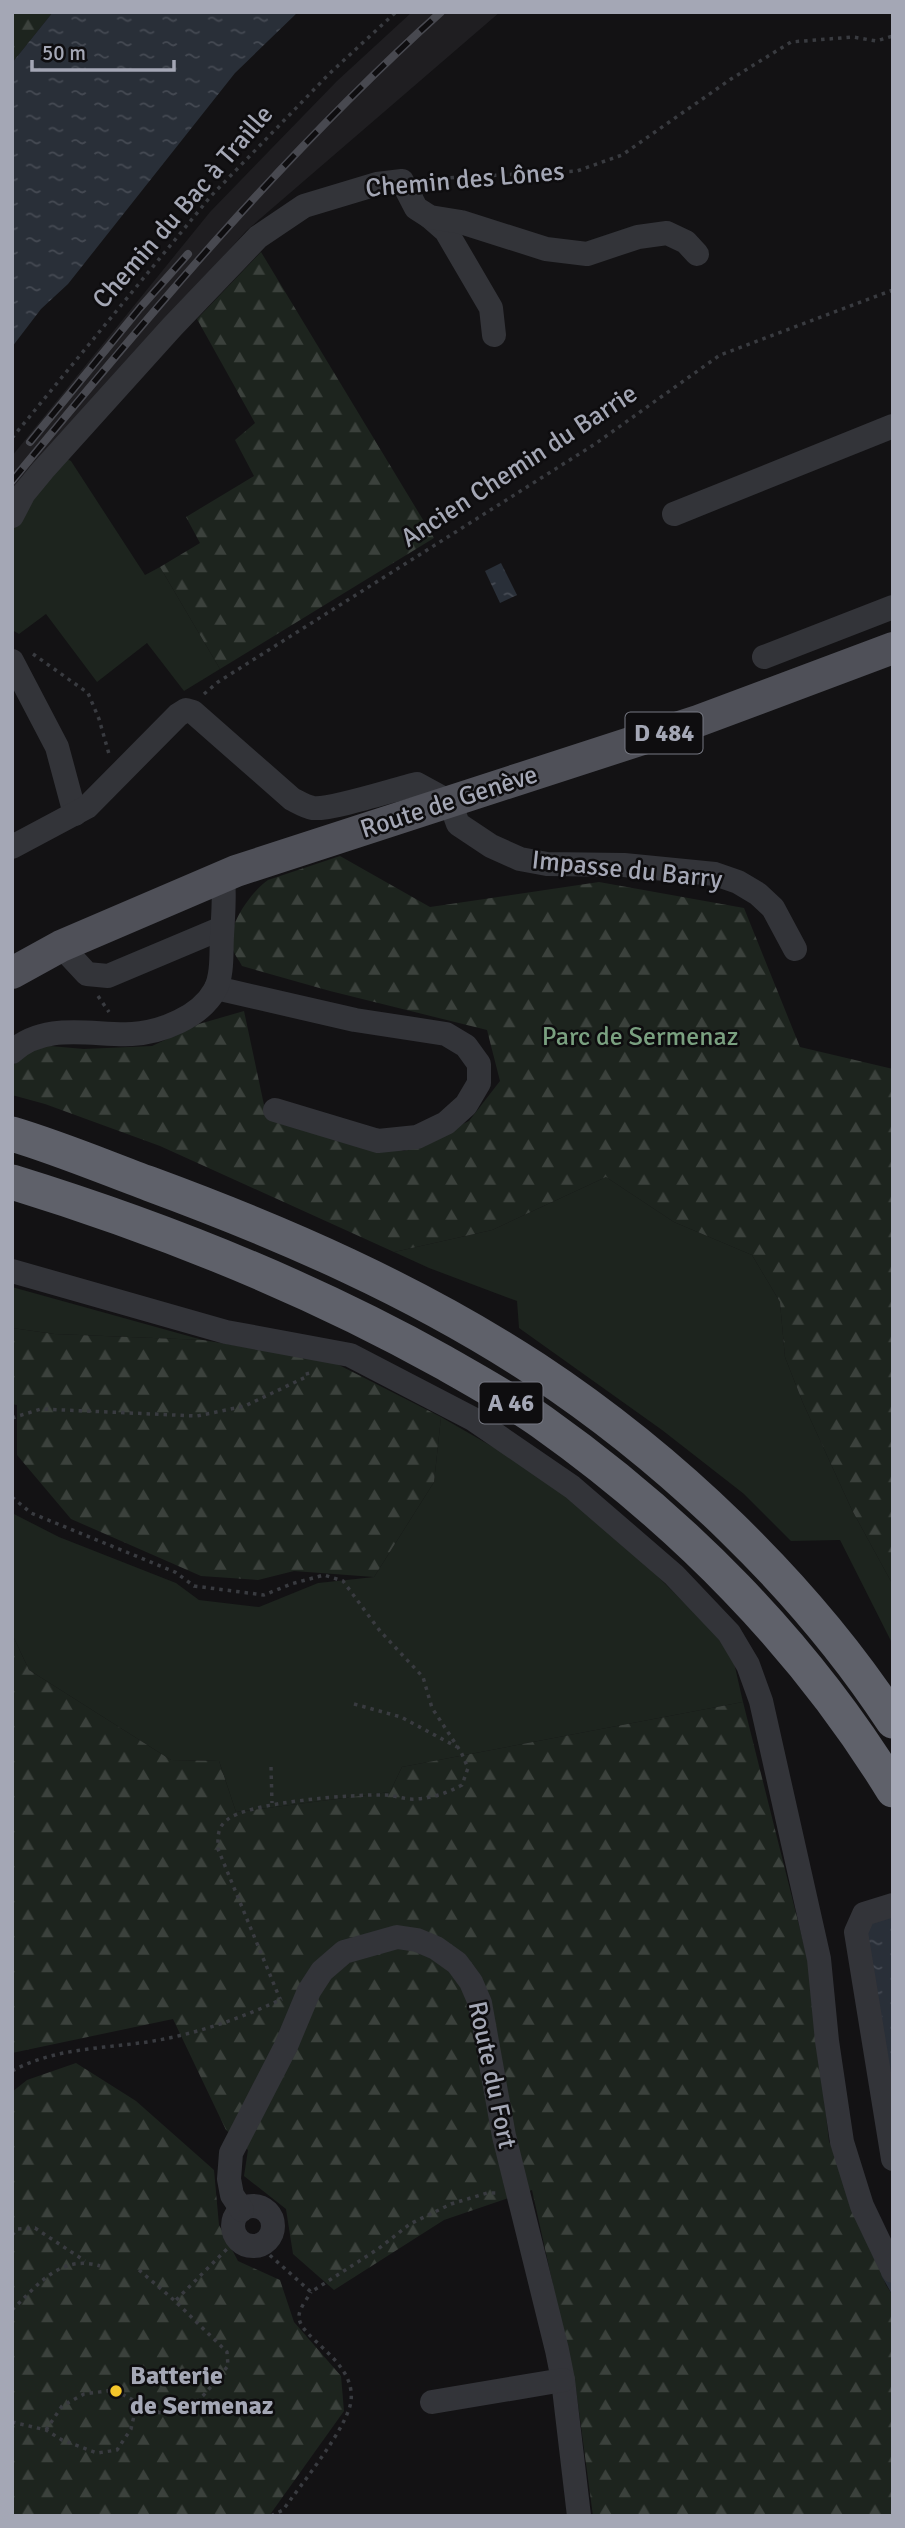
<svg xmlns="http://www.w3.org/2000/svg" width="905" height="2528" font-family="Signika,sans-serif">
<defs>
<pattern id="forest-firs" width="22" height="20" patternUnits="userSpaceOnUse" patternTransform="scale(1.75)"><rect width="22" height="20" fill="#1d241e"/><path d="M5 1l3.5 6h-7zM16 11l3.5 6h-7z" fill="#3b413c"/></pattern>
<pattern id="water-ripples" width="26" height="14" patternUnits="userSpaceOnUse" patternTransform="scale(1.75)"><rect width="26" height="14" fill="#292f38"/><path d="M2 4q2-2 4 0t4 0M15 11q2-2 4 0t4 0" fill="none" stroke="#454a53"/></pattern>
</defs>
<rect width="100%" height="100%" fill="#131214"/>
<path fill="#1f1e21" d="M 412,12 L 500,12 L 246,231 L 32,472 L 12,499 L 12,456 L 210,212 L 337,81 Z"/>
<g fill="#1d241e">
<path d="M 67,459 L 71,461 L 145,575 L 160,567 L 220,669 L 184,691 L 147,643 L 97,682 L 46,614 L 19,634 L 12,630 L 12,531 L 32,491 Z"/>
<path d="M 606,1177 L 674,1222 L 752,1255 L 780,1302 L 785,1357 L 803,1403 L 852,1510 L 893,1585 L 893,1645 L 840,1540 L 791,1541 L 744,1494 L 662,1430 L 519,1328 L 517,1301 L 429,1268 L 394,1252 L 492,1230 Z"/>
<path d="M 12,1287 L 203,1340 L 54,1334 L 12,1328 Z"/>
<path d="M 441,1417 L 528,1467 L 623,1542 L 731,1649 L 743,1702 L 402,1767 L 390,1792 L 236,1812 L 219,1761 L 171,1760 L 29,1670 L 12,1634 L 12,1513 L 59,1537 L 176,1583 L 199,1600 L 259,1607 L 318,1583 L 374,1577 L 434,1482 Z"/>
</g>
<g fill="url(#forest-firs)">
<path d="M 12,12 L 53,12 L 12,63 Z"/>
<path d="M 261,252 L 434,538 L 220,669 L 160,567 L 200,543 L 186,517 L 254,476 L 235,440 L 255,423 L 197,319 Z"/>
<path d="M 340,856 L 430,907 L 599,882 L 744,908 L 800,1047 L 893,1069 L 893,1585 L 852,1510 L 803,1403 L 785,1357 L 780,1302 L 752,1255 L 674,1222 L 606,1177 L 492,1230 L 394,1252 L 160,1146 L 45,1104 L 12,1095 L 12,1066 L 39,1045 L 84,1049 L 152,1046 L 199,1024 L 244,1011 L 267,1119 L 404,1151 L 469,1121 L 500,1081 L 487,1030 L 330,991 L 242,966 C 239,960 233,953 232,946 C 227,925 252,891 268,880 Z"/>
<path d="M 12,1328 L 54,1334 L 203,1340 L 333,1362 L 441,1417 L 434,1482 L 374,1577 L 294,1571 L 258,1580 L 201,1576 L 71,1519 L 17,1455 L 17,1405 L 12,1404 Z"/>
<path d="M 12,1634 L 29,1670 L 171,1760 L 219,1761 L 236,1812 L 390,1792 L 402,1767 L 743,1702 L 808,1961 L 829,2141 L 886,2285 L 893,2296 L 893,2516 L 593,2516 L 576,2389 L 532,2190 L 444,2220 L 334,2290 L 293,2254 L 286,2209 L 244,2176 L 248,2150 L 226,2130 L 173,2019 L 12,2053 Z"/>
<path d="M 76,2063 L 136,2101 L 214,2170 L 219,2225 L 238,2261 L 280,2280 L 294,2322 L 341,2376 L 344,2411 L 269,2516 L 12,2516 L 12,2092 L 27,2080 Z"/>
</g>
<g fill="url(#water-ripples)">
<path d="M 53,12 L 298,12 L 235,73 L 68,284 L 41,309 L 12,347 L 12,63 Z"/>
<path d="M 501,563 L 517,595 L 500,603 L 485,571 Z"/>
<path d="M 893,1914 L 893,2107 L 864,1930 L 871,1920 Z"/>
</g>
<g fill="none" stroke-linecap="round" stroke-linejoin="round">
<path stroke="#292f38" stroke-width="5" d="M 884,2275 L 893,2291"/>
<g stroke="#393b40" stroke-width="3.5" stroke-dasharray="3.5 5" stroke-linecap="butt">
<path d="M 425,179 L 577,171 L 622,155 L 731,79 L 791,42 L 853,37 L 876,41 L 893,36"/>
<path d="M 12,438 L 211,196 L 329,74 L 396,12"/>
<path d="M 33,654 L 88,693 L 99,719 L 109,754"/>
<path d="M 204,694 L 218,682 L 595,444 L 720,355 L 893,290"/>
<path d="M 98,996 L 109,1012"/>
<path d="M 12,1418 L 41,1409 L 197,1416 L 245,1406 L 308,1376 L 306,1368"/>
<path d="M 12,1497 L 31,1513 L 175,1572 L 194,1586 L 264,1595 L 291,1584 L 324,1575 L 343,1581 L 380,1631 L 423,1677 L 432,1708 L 461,1752 L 468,1768 L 462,1785 C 447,1793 433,1798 416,1799 C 405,1800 395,1795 384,1795 C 355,1794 247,1802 227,1820 C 217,1828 218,1836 218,1849 L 280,1999"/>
<path d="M 354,1704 L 401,1717 L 457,1747"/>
<path d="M 271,1767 L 272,1803"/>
<path d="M 12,2071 C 58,2046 110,2049 159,2040 C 202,2032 244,2017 282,1999"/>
<path d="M 12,2235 L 18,2229 L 35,2228 L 85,2261"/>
<path d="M 266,2241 L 264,2250 L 311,2292 L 378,2249 L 410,2224 L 451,2204 L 487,2193 L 498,2193"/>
<path d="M 139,2270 L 175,2301"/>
<path d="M 12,2310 C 38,2285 60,2254 100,2266"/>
<path d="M 12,2422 L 46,2430 L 62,2440 L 97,2453 L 117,2450 L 131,2429 L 137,2402 C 182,2432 201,2398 228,2366 L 227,2352 L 175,2301 L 237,2239"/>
<path d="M 46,2430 L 62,2406 L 84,2394 L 114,2390 L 137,2402"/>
<path d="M 271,2516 L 283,2510 C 300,2486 348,2427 351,2401 C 356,2360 298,2338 299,2316 C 299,2309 307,2299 311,2292"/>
</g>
<g stroke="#333439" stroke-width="24">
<path d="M 430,217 L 446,231 L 491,308 L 494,335"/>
<path d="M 674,514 L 893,426"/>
<path d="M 12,516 L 24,493 L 43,470 L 172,327 L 258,237 L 304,206 L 377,184 L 402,181 L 416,208 L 430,217 L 461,222 L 546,249 L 587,254 L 638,237 L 667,233 L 686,242 L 697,254"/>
<path d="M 764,657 L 893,607"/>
<path d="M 12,661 L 57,747 L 75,814"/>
<path d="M 12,847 L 87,807 L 178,715 L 186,710 L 193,712 L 292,799 C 298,802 306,807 313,808 C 332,810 395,789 417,784 L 450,802 L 458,824 L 491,846 L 520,859 L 547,864 L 624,865 L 715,874 L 738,882 L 758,894 L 773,908 L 795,949"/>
<path d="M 61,946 L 87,974 L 108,976 L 222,928"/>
<path d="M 216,988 L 355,1020 L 446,1034 L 466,1046 L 479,1064 L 479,1083 L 466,1105 L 446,1123 L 417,1137 L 378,1141 L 275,1110"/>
<path d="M 12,1052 C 45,1021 94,1036 132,1034 C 162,1032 200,1017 215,990 C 223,975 221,952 222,936 C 223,916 225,897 223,877"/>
<path d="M 12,1271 L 226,1332 L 350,1355 L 473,1419 L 572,1487 L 674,1575 L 729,1633 L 748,1665 L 761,1701 L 819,1959 L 827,2041 L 842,2142 L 862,2206 L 893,2271"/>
<path d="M 893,1905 L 864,1914 L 856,1932 L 893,2159"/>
<circle cx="253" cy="2226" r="20"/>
<path d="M 242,2210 L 232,2195 L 229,2179 L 231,2153 L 286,2046 L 309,1991 L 322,1971 L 344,1952 L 397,1937 L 417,1940 L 436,1948 L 457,1963 L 471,1982 L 480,2003 L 504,2136 L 557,2350 L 563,2380 L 579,2516"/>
<path d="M 432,2402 L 563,2380"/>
</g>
<path stroke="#4f5058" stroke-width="32" d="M 12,973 L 61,946 L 236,871 L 698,721 L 893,648"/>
<g stroke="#5f616a" stroke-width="35">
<path d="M 12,1134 C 59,1148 104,1167 150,1184 C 283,1233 416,1291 535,1369 C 670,1458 804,1585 893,1721"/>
<path d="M 12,1182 C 161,1228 307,1286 443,1362 C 476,1381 511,1400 542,1422 C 680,1520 804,1644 893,1790"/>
</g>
<g stroke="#484950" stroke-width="8">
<g id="rail">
<path d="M 30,442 L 140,308 L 188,254"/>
<path d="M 12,481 C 148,316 282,155 441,12"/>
</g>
</g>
<use href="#rail" stroke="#0e0d0f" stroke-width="5" stroke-dasharray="16" stroke-linecap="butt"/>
</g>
<circle fill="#f4c62a" stroke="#0e0d0f" stroke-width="2.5" cx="116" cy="2391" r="7"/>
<g text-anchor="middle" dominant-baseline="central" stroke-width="5" stroke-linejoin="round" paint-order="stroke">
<g fill="#0e0d0f" stroke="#777983" stroke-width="2">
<rect x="625.5" y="712.5" width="77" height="41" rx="5"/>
<rect x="479.5" y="1382.5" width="63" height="41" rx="5"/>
</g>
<g font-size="24" font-weight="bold" fill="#a4a7b5">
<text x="664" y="733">D 484</text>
<text x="511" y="1403">A 46</text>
</g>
<g font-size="26" fill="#a4a7b5" stroke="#0e0d0f">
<text transform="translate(465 180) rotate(-5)">Chemin des Lônes</text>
<text transform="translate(183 207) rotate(-49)">Chemin du Bac à Traille</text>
<text transform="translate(519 466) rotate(-33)">Ancien Chemin du Barrie</text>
<text transform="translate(449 802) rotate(-18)">Route de Genève</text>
<text transform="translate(627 870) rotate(6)">Impasse du Barry</text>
<text transform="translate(492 2075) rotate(78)">Route du Fort</text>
</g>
<g font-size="26" fill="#7aa080" stroke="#0e0d0f">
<text x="640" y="1037">Parc de Sermenaz</text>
</g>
<g font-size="26" font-weight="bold" fill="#a4a7b5" stroke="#0e0d0f" text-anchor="start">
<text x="130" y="2376">Batterie<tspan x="130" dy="30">de Sermenaz</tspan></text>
</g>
</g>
<rect width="905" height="2528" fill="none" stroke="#a4a7b5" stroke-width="28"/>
<path d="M32 60v10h142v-10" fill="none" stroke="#a4a7b5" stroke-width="3.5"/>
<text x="42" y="60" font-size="21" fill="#a4a7b5" stroke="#0e0d0f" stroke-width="5" paint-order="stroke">50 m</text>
</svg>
